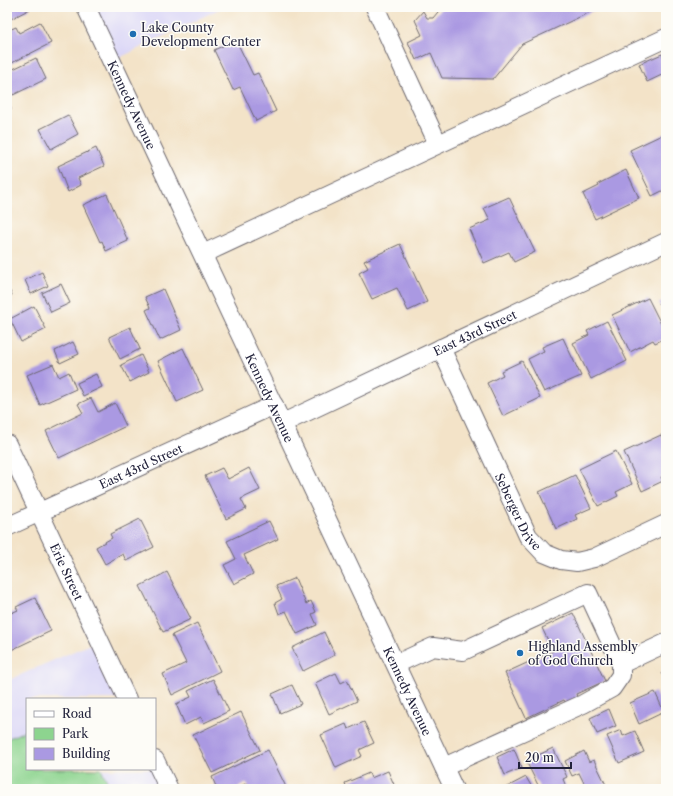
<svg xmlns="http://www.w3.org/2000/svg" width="673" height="796" font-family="'Libre Caslon Text',serif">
<rect width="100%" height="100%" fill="#fdfcf7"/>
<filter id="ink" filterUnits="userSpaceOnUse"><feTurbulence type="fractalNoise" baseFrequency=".025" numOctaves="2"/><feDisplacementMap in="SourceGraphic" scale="8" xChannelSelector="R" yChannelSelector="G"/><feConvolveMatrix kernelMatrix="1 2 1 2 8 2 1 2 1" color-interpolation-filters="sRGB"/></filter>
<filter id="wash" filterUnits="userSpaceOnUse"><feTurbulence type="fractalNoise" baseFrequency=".012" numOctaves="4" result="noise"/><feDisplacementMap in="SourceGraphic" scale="16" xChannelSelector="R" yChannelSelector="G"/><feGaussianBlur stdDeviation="0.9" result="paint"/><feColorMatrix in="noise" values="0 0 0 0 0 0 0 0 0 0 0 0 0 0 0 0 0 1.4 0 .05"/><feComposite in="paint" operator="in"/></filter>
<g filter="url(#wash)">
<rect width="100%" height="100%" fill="#f3e3c8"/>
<g fill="#dad6f7">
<path d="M 86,7 L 223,7 L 111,62 Z"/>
<path d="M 99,640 L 127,699 L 27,699 L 27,769 L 155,769 L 169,789 L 7,789 L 7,681 Z"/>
</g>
<path fill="#8dd48f" stroke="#587b65" d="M 27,730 L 27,769 L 101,769 L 111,789 L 7,789 L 7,739 Z"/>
<g id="blocks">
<g fill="#aa99e2">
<path d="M 7,7 L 29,7 L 30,9 L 7,21 Z"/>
<path d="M 442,7 L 601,7 L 522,44 L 493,79 L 442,78 L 431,53 L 416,60 L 408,42 L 422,35 L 415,20 L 423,11 L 427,18 L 433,18 Z"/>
<path d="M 40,22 L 51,43 L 8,65 L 7,31 L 16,27 L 19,33 Z"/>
<path d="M 236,40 L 253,75 L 258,73 L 276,111 L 256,121 L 240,87 L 233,90 L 214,50 Z"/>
<path d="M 662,54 L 666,63 L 666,73 L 647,82 L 639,64 Z"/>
<path d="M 36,58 L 46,79 L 13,95 L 7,83 L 7,72 Z"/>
<path d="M 7,100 L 11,109 L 7,111 Z"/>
<path d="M 68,115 L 78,134 L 51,149 L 40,129 Z"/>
<path d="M 666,133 L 666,189 L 652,196 L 630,150 Z"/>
<path d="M 96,148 L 104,166 L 78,178 L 81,185 L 68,192 L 58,166 Z"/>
<path d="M 626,170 L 639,198 L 595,219 L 583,194 L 599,186 L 598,184 Z"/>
<path d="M 107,194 L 128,241 L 106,251 L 102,241 L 100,242 L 83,205 Z"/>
<path d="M 509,197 L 535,252 L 514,262 L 509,252 L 484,263 L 469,229 L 490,220 L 484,208 Z"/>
<path d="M 400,244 L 427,302 L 408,311 L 397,288 L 372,299 L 359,273 L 368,268 L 364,261 Z"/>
<path d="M 42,272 L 48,286 L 31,294 L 25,280 Z"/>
<path d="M 61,284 L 70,303 L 51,312 L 42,293 Z"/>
<path d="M 7,286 L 12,295 L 7,297 Z"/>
<path d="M 163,289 L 181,330 L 160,340 L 146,310 L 150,308 L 145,297 Z"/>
<path d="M 648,298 L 666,334 L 666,338 L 655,343 L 653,340 L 630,352 L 612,315 Z"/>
<path d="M 666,299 L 666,318 L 659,303 Z"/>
<path d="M 34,306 L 46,329 L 21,342 L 10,319 Z"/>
<path d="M 607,321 L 627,361 L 591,379 L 573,343 L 589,335 L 587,331 Z"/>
<path d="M 130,327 L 140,349 L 120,359 L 109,337 Z"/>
<path d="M 563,338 L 581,376 L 544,392 L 528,359 L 544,351 L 542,347 Z"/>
<path d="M 73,342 L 79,354 L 60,363 L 55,351 Z"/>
<path d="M 183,348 L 203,390 L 177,402 L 158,361 Z"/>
<path d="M 141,355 L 149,372 L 130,382 L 121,365 Z"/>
<path d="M 522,361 L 540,398 L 503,416 L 487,383 L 503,375 L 501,371 Z"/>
<path d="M 53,364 L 59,377 L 69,372 L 76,389 L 40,405 L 27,375 Z"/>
<path d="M 96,374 L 102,387 L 83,396 L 77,383 Z"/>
<path d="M 91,398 L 98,412 L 115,403 L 126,426 L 59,458 L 46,431 L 83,413 L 78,404 Z"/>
<path d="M 661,435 L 666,446 L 666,475 L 661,477 L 663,481 L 642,491 L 624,452 Z"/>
<path d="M 616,451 L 632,484 L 616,492 L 618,496 L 598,506 L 579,469 Z"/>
<path d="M 222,468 L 228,479 L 249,468 L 260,490 L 241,499 L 246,509 L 226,519 L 205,476 Z"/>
<path d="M 575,475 L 591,508 L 575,515 L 577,519 L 556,529 L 539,492 Z"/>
<path d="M 140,519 L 154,547 L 126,561 L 123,554 L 105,564 L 96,547 L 112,538 L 110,534 Z"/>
<path d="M 269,521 L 278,539 L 244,555 L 253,574 L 234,584 L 224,565 L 236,559 L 227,541 Z"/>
<path d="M 167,572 L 191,619 L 163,632 L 140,586 Z"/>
<path d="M 295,578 L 306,604 L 311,601 L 316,612 L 312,614 L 317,625 L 297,634 L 286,611 L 279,614 L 275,603 L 282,599 L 276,586 Z"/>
<path d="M 35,598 L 51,631 L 7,652 L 7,615 L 18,610 L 16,607 Z"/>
<path d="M 573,613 L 605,681 L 576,694 L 579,702 L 568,707 L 564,700 L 526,718 L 505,673 L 553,651 L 542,628 Z"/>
<path d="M 197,623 L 220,671 L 172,695 L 163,674 L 186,663 L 172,635 Z"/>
<path d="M 324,632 L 335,655 L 303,671 L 292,648 Z"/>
<path d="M 666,671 L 666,680 L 662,673 Z"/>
<path d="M 336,673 L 341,683 L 347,680 L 357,701 L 329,714 L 315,683 Z"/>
<path d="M 213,679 L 229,711 L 204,723 L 201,717 L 185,725 L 176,704 L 191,697 L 188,691 Z"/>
<path d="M 292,685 L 301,704 L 280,713 L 272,694 Z"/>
<path d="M 655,692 L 664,712 L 639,724 L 630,703 Z"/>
<path d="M 609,709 L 616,726 L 597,734 L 590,718 Z"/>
<path d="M 241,712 L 260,750 L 212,773 L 193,735 Z"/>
<path d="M 364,722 L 374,743 L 359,750 L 362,756 L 336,768 L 321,735 L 346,724 L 348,729 Z"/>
<path d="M 621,730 L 623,736 L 635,731 L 644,752 L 619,763 L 607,736 Z"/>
<path d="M 553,748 L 567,777 L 563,779 L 567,789 L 544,789 L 543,787 L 540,789 L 526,761 Z"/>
<path d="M 514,749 L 522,768 L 505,775 L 497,757 Z"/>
<path d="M 268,750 L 287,789 L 250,789 L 247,783 L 235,789 L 217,789 L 212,777 Z"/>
<path d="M 584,751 L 589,762 L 594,760 L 608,789 L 587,789 L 579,773 L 572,776 L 565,761 Z"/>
<path d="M 388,771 L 396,789 L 347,789 L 345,783 L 369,773 L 371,778 Z"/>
<path d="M 526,777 L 533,789 L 503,789 Z"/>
</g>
</g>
</g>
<g filter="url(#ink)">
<use href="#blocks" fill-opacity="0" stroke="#6b666c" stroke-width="1"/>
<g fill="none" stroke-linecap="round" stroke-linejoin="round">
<g stroke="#6b666c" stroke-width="20">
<g id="minor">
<path id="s1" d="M 86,7 L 454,789"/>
<path d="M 375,7 L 438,144"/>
<path d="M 203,254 L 666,38"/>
<path id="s2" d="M 441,348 L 528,536 L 544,553 L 561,560 L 577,562 L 594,558 L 666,524"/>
<path id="s3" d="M 283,423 L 666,242"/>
<path id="s4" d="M 7,444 L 127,699"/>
<path id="s5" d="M 7,527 L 274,405"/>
<path d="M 396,664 L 433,647 L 463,651 L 588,593 L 621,664 L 666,643"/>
<path d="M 155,760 L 169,789"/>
<path d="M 444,767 L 583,704 L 612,688 L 621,675 L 621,664"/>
</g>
</g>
<use href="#minor" stroke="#fff" stroke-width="18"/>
</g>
</g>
<g fill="#1f6fb2" stroke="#fdfcf7" stroke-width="1.5">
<circle cx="133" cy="34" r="4"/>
<circle cx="520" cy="653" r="4"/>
</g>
<g text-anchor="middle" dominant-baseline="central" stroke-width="3" stroke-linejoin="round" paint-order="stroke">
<g font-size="12" fill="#22223b" stroke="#fdfcf7" text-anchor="start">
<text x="141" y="27">Lake County<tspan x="141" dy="14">Development Center</tspan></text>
<text x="528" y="646">Highland Assembly<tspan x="528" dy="14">of God Church</tspan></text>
</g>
<g font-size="12" fill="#22223b" stroke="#fdfcf7">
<text stroke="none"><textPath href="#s1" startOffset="108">Kennedy Avenue</textPath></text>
<text stroke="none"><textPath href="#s3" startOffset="212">East 43rd Street</textPath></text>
<text stroke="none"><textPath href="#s1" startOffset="432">Kennedy Avenue</textPath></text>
<text stroke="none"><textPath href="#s5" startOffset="147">East 43rd Street</textPath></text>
<text stroke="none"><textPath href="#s2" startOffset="181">Seberger Drive</textPath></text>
<text stroke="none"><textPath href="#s4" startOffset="141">Erie Street</textPath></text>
<text stroke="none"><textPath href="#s1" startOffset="756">Kennedy Avenue</textPath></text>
</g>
</g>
<rect width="673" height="796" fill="none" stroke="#fdfcf7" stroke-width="24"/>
<rect x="26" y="698" width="130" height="72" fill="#fdfcf7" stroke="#a5a5ac"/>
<rect x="34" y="711" width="20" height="6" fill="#ffffff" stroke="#a5a5ac"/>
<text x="62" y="718" font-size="12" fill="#22223b">Road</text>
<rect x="34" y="728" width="20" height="12" fill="#8dd48f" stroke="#a5a5ac"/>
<text x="62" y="738" font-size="12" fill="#22223b">Park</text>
<rect x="34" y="748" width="20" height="12" fill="#aa99e2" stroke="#a5a5ac"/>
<text x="62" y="758" font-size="12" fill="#22223b">Building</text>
<path d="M519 762v6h52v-6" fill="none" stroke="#22223b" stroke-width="2"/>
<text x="525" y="762" font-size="12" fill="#22223b" stroke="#fdfcf7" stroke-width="3" paint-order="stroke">20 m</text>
</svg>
